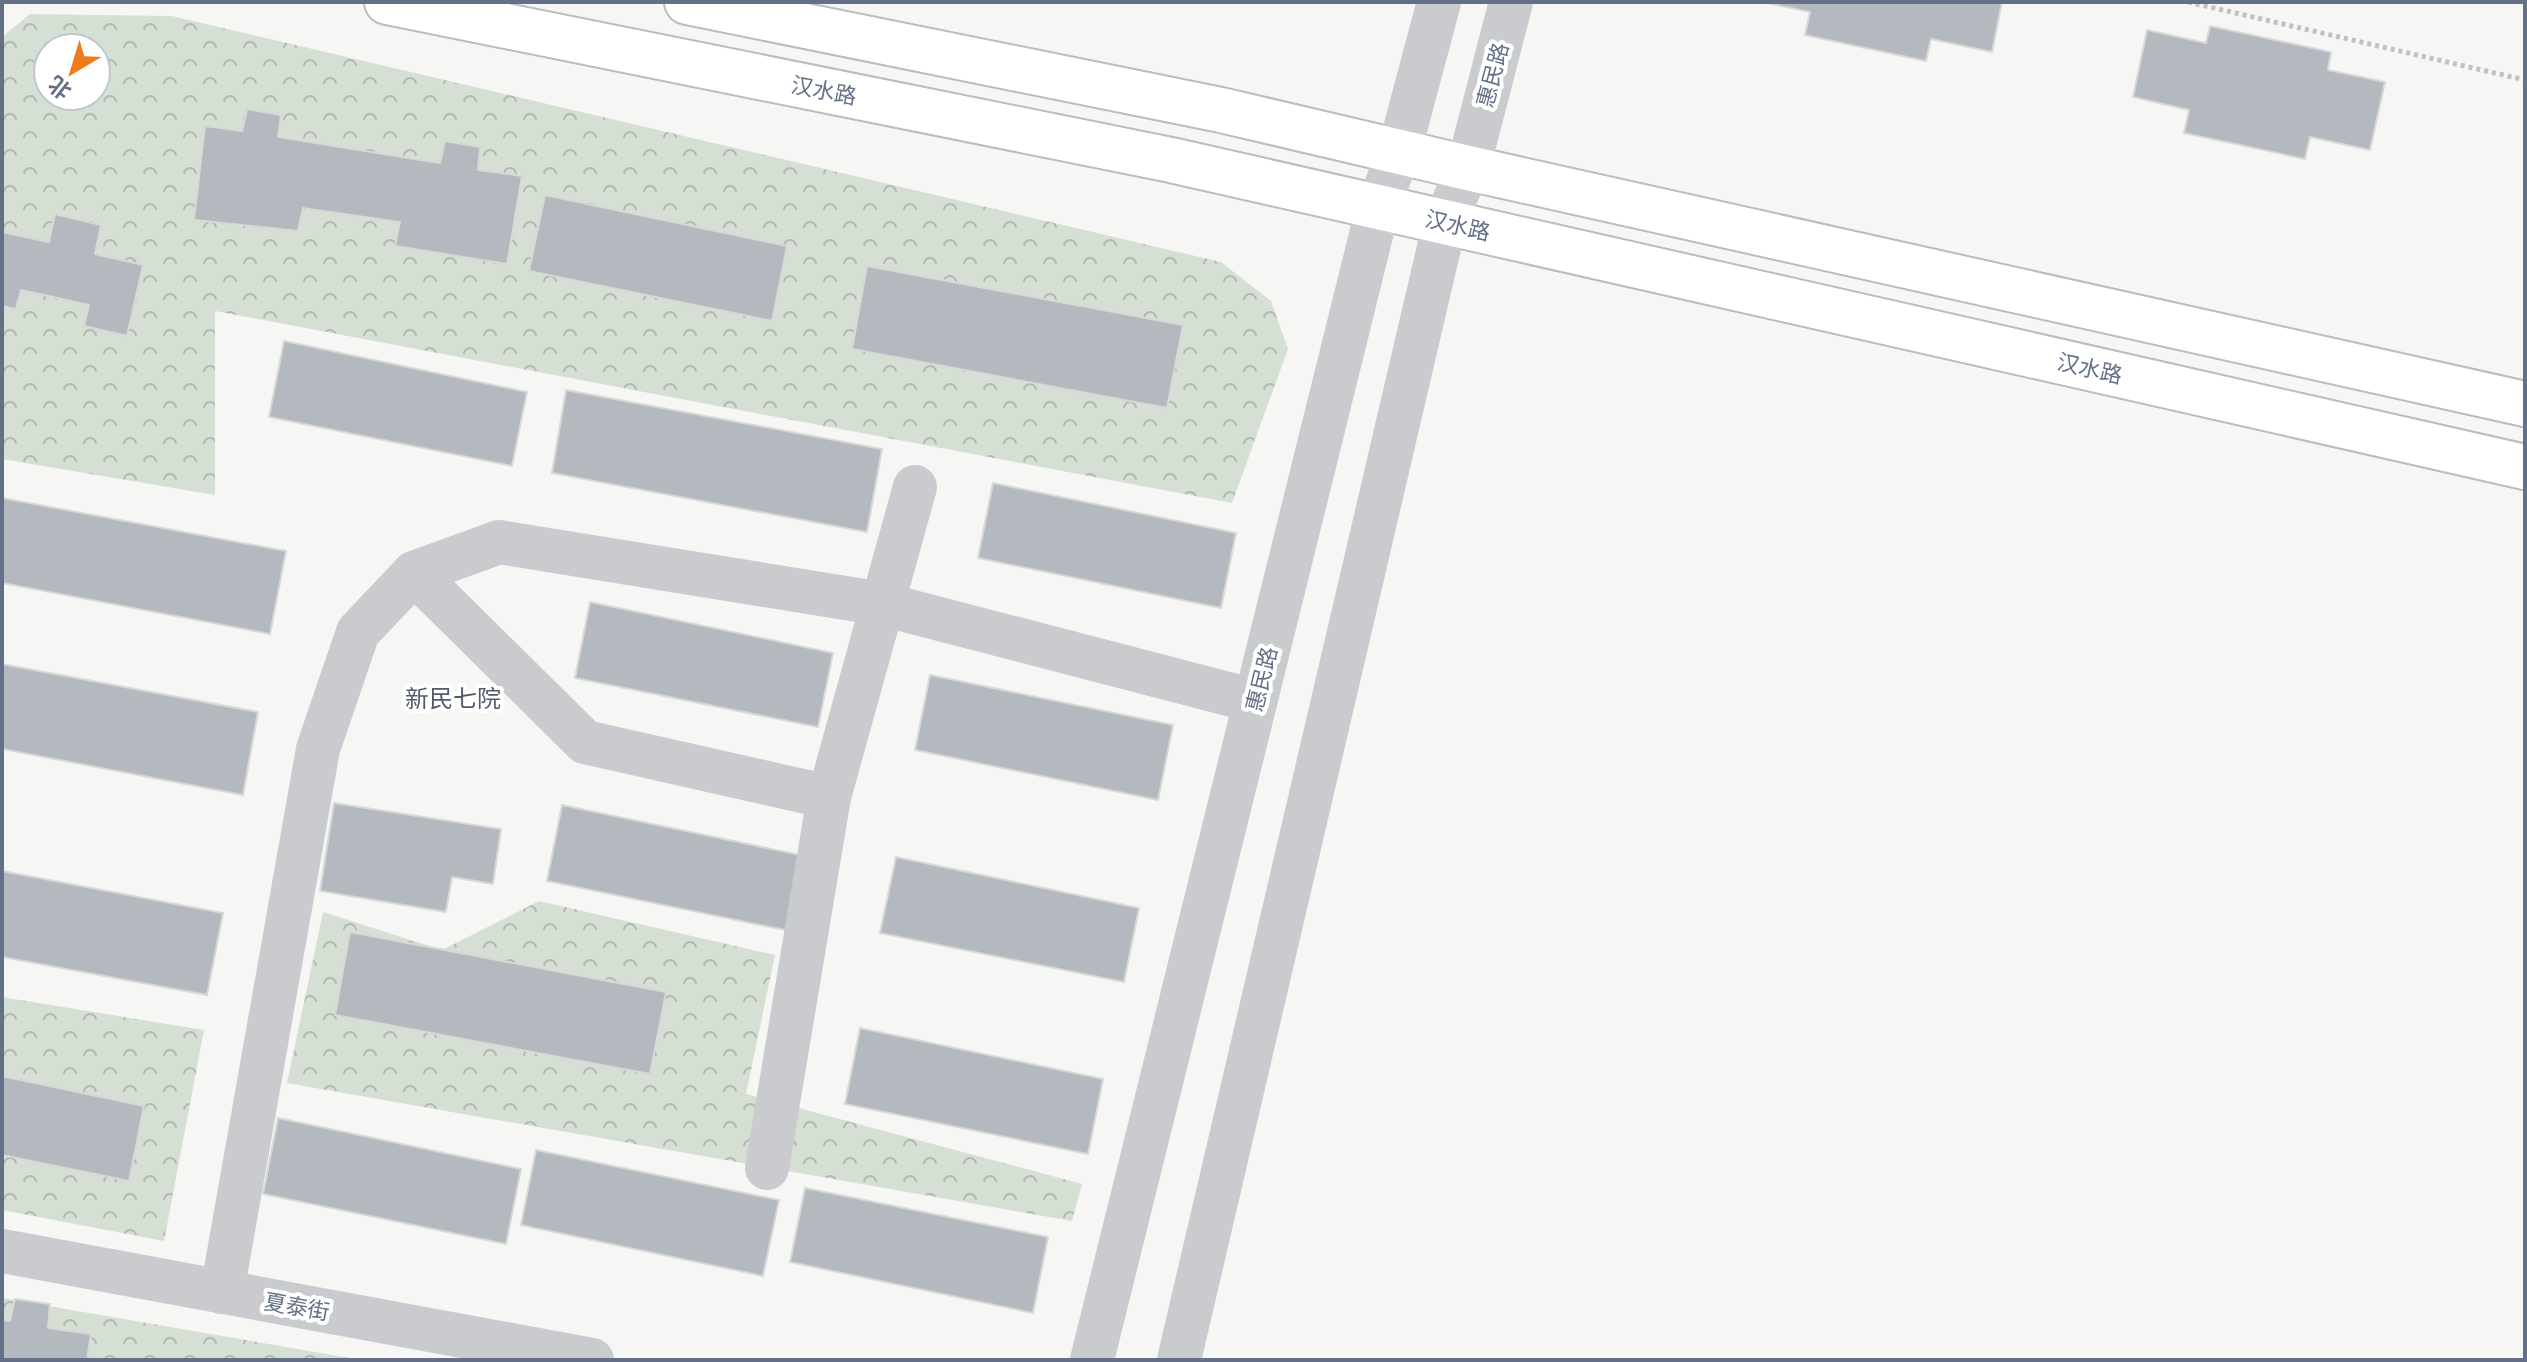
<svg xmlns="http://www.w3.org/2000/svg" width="2527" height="1362" font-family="Ubuntu,'Noto Sans SC',sans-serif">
<defs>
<pattern id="forest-crowns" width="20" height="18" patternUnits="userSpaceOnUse" patternTransform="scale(2)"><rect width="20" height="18" fill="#d6dfd4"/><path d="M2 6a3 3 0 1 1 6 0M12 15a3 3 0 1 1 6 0" fill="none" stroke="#b1b9b2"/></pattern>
</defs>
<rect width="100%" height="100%" fill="#f6f7f4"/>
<g fill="url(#forest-crowns)" fill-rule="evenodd">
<path d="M 30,14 L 172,16 L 1221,262 L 1271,301 L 1288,349 L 1232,503 L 215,311 L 215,495 L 2,459 L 2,37 ZM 48,48 L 96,48 L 96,96 L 48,96 Z"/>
<path d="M 539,901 L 775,955 L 746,1094 L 1082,1184 L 1072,1221 L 287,1083 L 323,912 L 442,950 Z"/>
<path d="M 2,997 L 204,1030 L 164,1241 L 2,1210 Z"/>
<path d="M 2,1298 L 361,1360 L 2,1360 Z"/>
</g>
<g fill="#b4b9c0" stroke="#d8d9d6" stroke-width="2">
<path d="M 1763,2 L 2002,2 L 1992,52 L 1931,39 L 1926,61 L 1805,35 L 1810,12 Z"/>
<path d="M 2210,26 L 2331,52 L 2328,70 L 2385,82 L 2370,150 L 2310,137 L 2305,159 L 2184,133 L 2189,110 L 2133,97 L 2147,30 L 2206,43 Z"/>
<path d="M 247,109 L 281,115 L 278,137 L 440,163 L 445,141 L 480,147 L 478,170 L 522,176 L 507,264 L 395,246 L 400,222 L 303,208 L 298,231 L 194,220 L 205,126 L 242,131 Z"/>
<path d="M 545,195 L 787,246 L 772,321 L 529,271 Z"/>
<path d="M 55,214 L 101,225 L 95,254 L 143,265 L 127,336 L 84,326 L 89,305 L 21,290 L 16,309 L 2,306 L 2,232 L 49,242 Z"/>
<path d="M 867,266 L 1183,325 L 1167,408 L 852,349 Z"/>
<path d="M 284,341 L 527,392 L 512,466 L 269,417 Z"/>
<path d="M 566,390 L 882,449 L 867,532 L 552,473 Z"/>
<path d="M 993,483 L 1236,533 L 1221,608 L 978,558 Z"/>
<path d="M 2,498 L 286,551 L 270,634 L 2,583 Z"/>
<path d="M 590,602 L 833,653 L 818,727 L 575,678 Z"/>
<path d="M 2,664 L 258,712 L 243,795 L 2,749 Z"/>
<path d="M 930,675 L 1173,725 L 1158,800 L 915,750 Z"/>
<path d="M 334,803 L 501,829 L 493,884 L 452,877 L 446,912 L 320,891 Z"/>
<path d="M 562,805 L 805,856 L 790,931 L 547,881 Z"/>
<path d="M 896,857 L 1139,908 L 1124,982 L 880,933 Z"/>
<path d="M 2,871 L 223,913 L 207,995 L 2,957 Z"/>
<path d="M 350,932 L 666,992 L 650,1074 L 335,1015 Z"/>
<path d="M 860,1028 L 1103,1079 L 1088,1154 L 845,1104 Z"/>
<path d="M 2,1076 L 144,1106 L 129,1181 L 2,1155 Z"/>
<path d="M 278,1118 L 521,1169 L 506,1244 L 263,1194 Z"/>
<path d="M 536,1150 L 779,1200 L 763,1276 L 521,1225 Z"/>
<path d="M 805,1188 L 1048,1237 L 1033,1313 L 790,1262 Z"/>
<path d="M 15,1299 L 50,1304 L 48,1328 L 91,1334 L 87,1360 L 2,1360 L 2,1320 L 10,1321 Z"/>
</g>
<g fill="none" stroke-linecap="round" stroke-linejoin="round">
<g stroke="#b9bcc1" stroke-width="48">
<g id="major">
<path d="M 387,2 L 1171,160 L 2525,467"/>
<path d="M 687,2 L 1221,110 L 1468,168 L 2525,404"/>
</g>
</g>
<path stroke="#c0c1c4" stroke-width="5" stroke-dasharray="4 4" stroke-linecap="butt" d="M 2188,2 L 2525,80"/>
<g stroke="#c9cbcf" stroke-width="44">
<path d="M 414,573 L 499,542 L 882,604 L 1255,701"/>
<path d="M 829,797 L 915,487"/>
<path d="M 2,1251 L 592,1360"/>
<path d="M 222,1292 L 318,749 L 358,632 L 414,573 L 585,742 L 829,797 L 767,1168"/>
<path d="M 1092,1360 L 1378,207 L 1399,152 L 1439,2"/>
<path d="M 1179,1360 L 1445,222 L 1468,168 L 1511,2"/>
</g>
<use href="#major" stroke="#fff" stroke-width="44"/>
</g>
<g text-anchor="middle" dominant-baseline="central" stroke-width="8" stroke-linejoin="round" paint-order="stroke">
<g font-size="22" fill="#647087" stroke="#fff">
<text transform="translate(1492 75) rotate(-75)">惠民路</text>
<text transform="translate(824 90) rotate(11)">汉水路</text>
<text transform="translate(1458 225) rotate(13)">汉水路</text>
<text transform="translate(2090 368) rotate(13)">汉水路</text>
<text transform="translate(1261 679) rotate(-76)">惠民路</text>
<text transform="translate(297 1306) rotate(10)">夏泰街</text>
</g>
<g font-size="24" fill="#535b6b" stroke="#fff">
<text x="453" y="698">新民七院</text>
</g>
</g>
<rect width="2527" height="1362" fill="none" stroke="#647087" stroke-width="8"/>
<g transform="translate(72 72) rotate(218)"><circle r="38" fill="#ffffff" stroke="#c1c6cf" stroke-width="2"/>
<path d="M0-6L14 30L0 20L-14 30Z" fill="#ef7b1c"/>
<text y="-12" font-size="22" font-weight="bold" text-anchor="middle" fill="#647087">北</text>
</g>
</svg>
